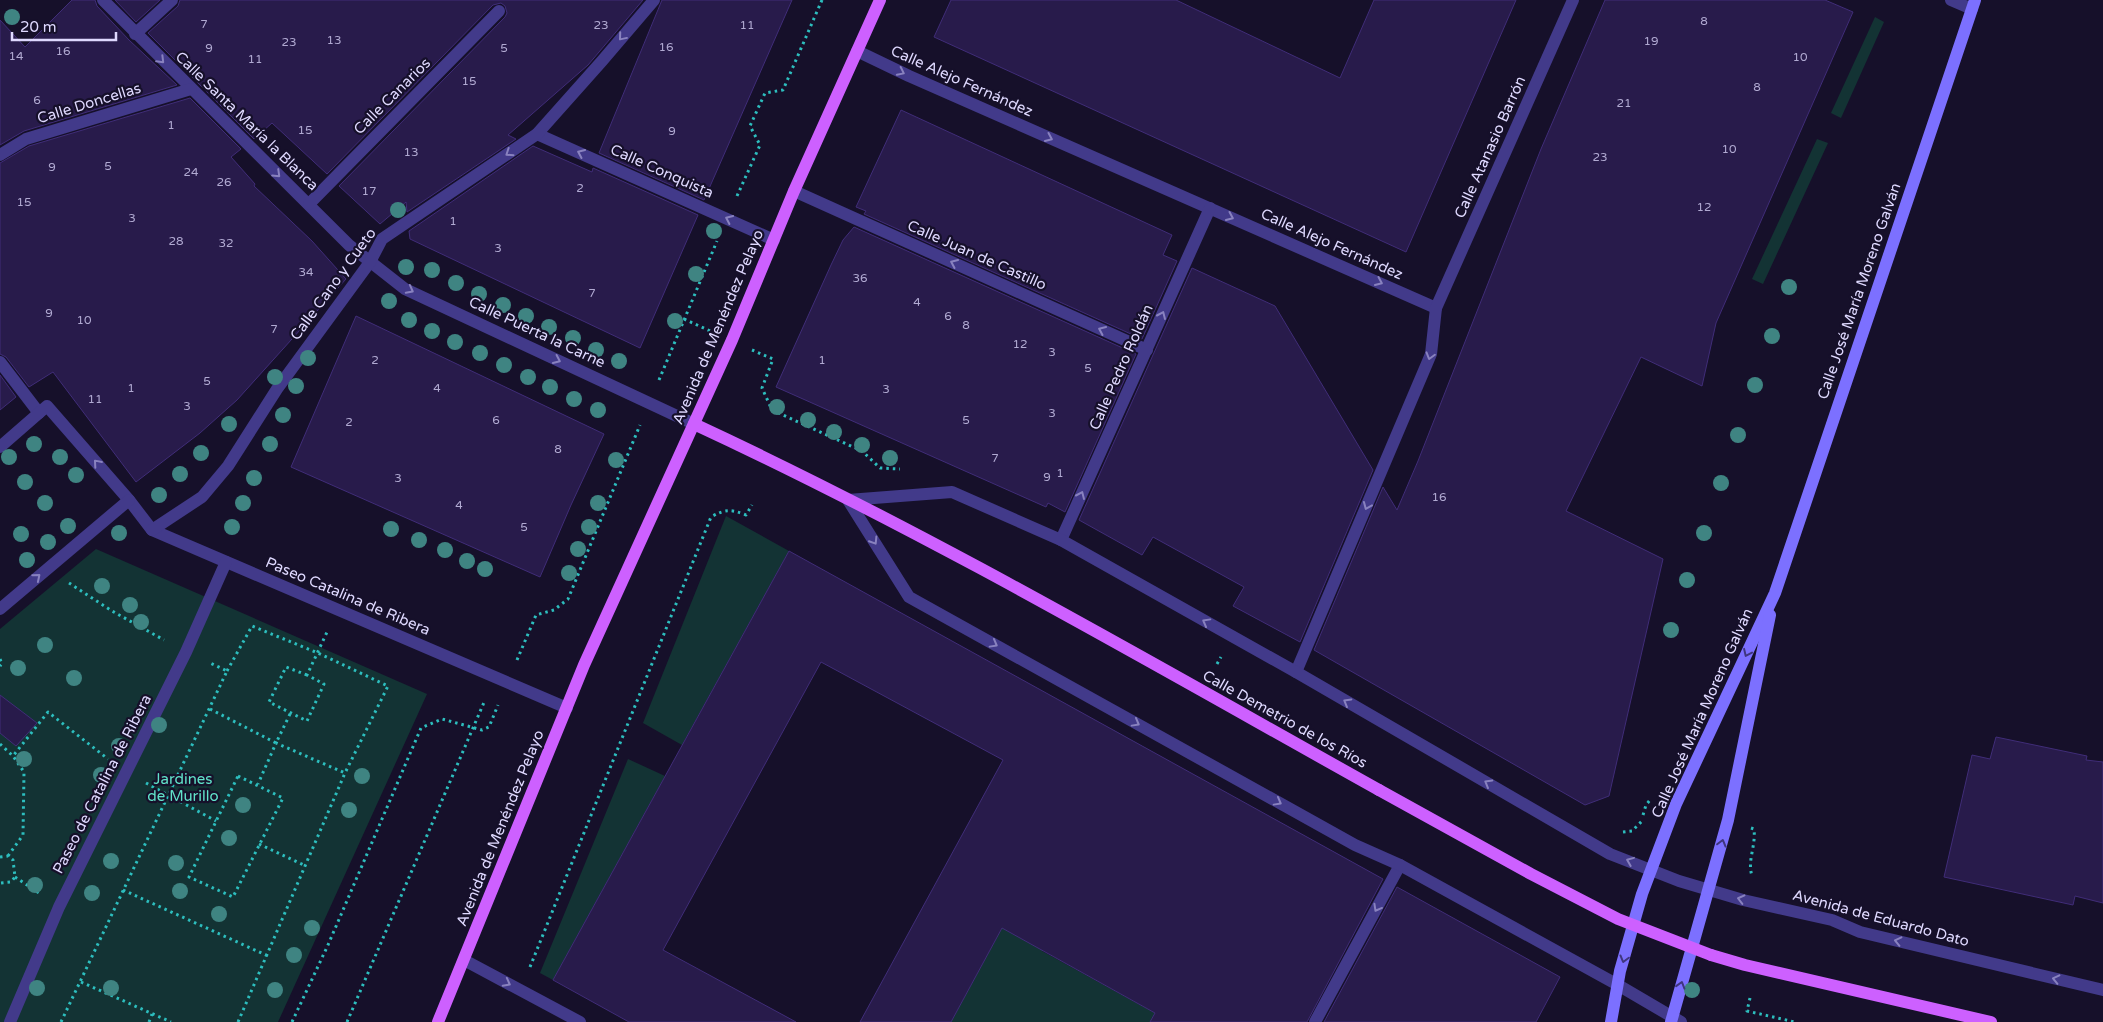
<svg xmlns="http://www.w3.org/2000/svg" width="2103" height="1022" font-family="'Varela Round',sans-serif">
<rect width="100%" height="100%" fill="#16102a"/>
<g fill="#133334">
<path d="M 1875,17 L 1884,22 L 1841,118 L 1831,113 Z"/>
<path d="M 1817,139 L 1828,143 L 1763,284 L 1752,279 Z"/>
<path d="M 726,516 L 789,551 L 682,745 L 643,723 Z"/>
<path d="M 96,549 L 427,694 L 278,1022 L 0,1022 L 0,629 Z"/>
<path d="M 1110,728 L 1153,752 L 1042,951 L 1155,1013 L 1150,1022 L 951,1022 Z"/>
<path d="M 628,759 L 665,776 L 553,980 L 540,973 Z"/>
</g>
<g fill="#281b4b" stroke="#402d78">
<path d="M 72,0 L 95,0 L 97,6 L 129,40 L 177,85 L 24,131 L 0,145 L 0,20 L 25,47 Z"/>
<path d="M 115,0 L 160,0 L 136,22 Z"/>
<path d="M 180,0 L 643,0 L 588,65 L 508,135 L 516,139 L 407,212 L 406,202 L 380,224 L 339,186 L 505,17 L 507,13 L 505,6 L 501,3 L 493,5 L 327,174 L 272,123 L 254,139 L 148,33 L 178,6 Z"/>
<path d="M 662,0 L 792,0 L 704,200 L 599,153 Z"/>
<path d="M 951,0 L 1176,0 L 1340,78 L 1374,0 L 1516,0 L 1406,252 L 934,37 Z"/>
<path d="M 1605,0 L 1825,0 L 1853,12 L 1716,323 L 1702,386 L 1641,357 L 1566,511 L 1663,559 L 1609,796 L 1585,805 L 1314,650 L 1383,487 L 1397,510 L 1418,461 L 1541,149 Z"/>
<path d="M 190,98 L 241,149 L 231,157 L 255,184 L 254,186 L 312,241 L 346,279 L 237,400 L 200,433 L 136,482 L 53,372 L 29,387 L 6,357 L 0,354 L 0,163 L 29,146 Z"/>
<path d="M 901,110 L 1172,235 L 1163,255 L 1177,261 L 1142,339 L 864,214 L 866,211 L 856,207 Z"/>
<path d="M 533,146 L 592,172 L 593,168 L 698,215 L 640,348 L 410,239 L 409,231 Z"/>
<path d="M 854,227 L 1136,354 L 1065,512 L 1048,503 L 1046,507 L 776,387 L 831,265 L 843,240 Z"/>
<path d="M 1192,268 L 1275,306 L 1373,470 L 1300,642 L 1233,606 L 1244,587 L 1153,537 L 1142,555 L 1079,520 Z"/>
<path d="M 356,316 L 604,434 L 571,505 L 540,577 L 291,467 Z"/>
<path d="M 0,375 L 16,397 L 0,410 Z"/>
<path d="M 789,551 L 1383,879 L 1307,1022 L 1150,1022 L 1155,1013 L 1002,928 L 951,1022 L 860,1022 L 1003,760 L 821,662 L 663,950 L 796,1022 L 629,1022 L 553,980 Z"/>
<path d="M 0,695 L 37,723 L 16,746 L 0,733 Z"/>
<path d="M 1996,737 L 2087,756 L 2086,760 L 2103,762 L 2103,903 L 2075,896 L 2073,905 L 1944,877 L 1972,755 L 1990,759 Z"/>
<path d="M 1397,887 L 1560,977 L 1536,1022 L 1324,1022 Z"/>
</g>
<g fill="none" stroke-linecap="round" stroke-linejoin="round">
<g stroke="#2dbebe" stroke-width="3" stroke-dasharray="2.5 4" stroke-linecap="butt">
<path d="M 737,196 L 760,145 L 750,126 L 765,93 L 783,90 L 822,0"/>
<path d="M 684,319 L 710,331"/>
<path d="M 752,350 L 773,359 L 762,388 L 772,410 L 862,451 L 880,468 L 900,469"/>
<path d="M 659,380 L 717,241"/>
<path d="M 69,583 L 112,611 L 164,640"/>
<path d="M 0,659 L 2,664 L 0,666"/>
<path d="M 517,660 L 536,615 L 554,610 L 568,599 L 640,425"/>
<path d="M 1217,664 L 1221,657"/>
<path d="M 227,671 L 252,626 L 318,653 L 388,686 L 345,773"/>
<path d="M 307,675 L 286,667 L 269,702 L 307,721 L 324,684 L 307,675 L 328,630"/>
<path d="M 210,709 L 276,743 L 291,712"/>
<path d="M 0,744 L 13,756"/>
<path d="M 238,776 L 283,798 L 233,897 L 189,877 Z"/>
<path d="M 146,783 L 216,821"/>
<path d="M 1643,815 L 1646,805 L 1650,800"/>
<path d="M 1751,828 L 1754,829 C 1756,847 1747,860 1752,876"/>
<path d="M 1623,832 L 1632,831 L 1642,821"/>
<path d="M 259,844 L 306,866"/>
<path d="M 8,856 L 23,835 L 24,772 L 13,756 L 48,712 L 108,759"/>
<path d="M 0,857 L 8,856 L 13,860 L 15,877 L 11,882 L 0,883"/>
<path d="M 15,877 L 39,893"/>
<path d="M 123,890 L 268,956"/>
<path d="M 530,967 L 711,517 C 725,509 731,509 746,515 L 752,505"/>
<path d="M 81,982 L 171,1022"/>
<path d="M 1750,998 L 1747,1011 L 1795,1022"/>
<path d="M 61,1022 L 227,671 L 208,662"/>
<path d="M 149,1022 L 152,1014"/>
<path d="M 238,1022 L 345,773 L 276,743 L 258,784"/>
<path d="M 292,1022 L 328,945 L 421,728 L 442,719 L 482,730 L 489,727 L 498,705"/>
<path d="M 347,1022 L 485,700"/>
</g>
<g stroke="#423a8a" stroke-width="12">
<path d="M 103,0 L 349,245 L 405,289 L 694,424"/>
<path d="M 1951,0 L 1972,9"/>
<path d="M 135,34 L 172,0"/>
<path d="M 857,51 L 909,76 L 1436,308"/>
<path d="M 537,134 L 774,240"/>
<path d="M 0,155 L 26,139 L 191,89"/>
<path d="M 794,191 L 1147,350"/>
<path d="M 309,204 L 499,11"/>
<path d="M 0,362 L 39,413"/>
<path d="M 0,447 L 47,406 L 129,500 L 152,530 L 567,708"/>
<path d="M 152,530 L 202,497 L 228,466 L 277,389 L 370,262 L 382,239 L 537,134 L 602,61 L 654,0"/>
<path d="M 1061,540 L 1210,208"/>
<path d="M 0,609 L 129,500"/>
<path d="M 1296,672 L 1431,354 L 1436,308 L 1573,0"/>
<path d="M 464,960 L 580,1022"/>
<path d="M 10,1022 L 59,907 L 186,652 L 226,562"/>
<path d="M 1315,1022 L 1400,865"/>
<path d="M 1681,1022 L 1618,985 L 1400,865 L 1355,845 L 909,597 L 848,500 L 952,492 L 1061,540 L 1296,672 L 1610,854 L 1679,881 L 1743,900 L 1832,920 L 1860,932 L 2103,990"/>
</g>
<g stroke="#7c70ff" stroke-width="12">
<path d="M 1611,1022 L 1620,971 L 1642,894 L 1676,804 L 1775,593 L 1975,0"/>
<path d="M 1671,1022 L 1728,820 L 1770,615"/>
</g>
<g stroke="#cd60ff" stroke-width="12">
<path d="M 694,424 C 929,533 1153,664 1379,790"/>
<path d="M 1711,955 L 1745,965 L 1991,1022"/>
<path d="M 438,1022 L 584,665 L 732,340 L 794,191 L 880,0"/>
</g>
<path stroke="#cd60ff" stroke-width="12" d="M 1379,790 L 1531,874 L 1618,919 L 1711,955"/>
</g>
<g fill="#3f8482">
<circle cx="12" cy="17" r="8"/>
<circle cx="398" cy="210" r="8"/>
<circle cx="714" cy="231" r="8"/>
<circle cx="406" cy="267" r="8"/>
<circle cx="432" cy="270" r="8"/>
<circle cx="696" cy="274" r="8"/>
<circle cx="456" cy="283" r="8"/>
<circle cx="1789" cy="287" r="8"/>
<circle cx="479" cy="294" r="8"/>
<circle cx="389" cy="301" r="8"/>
<circle cx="503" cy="305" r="8"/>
<circle cx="526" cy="316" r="8"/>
<circle cx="409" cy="320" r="8"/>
<circle cx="675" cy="321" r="8"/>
<circle cx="549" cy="327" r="8"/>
<circle cx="432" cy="331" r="8"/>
<circle cx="1772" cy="336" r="8"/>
<circle cx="573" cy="338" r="8"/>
<circle cx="455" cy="342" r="8"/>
<circle cx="596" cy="350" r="8"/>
<circle cx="480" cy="353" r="8"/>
<circle cx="308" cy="358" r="8"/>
<circle cx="619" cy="361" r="8"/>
<circle cx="504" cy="365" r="8"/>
<circle cx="275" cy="377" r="8"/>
<circle cx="528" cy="377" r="8"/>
<circle cx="1755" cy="385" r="8"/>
<circle cx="296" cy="386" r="8"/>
<circle cx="550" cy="387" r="8"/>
<circle cx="574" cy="399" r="8"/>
<circle cx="777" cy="407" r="8"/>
<circle cx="598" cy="410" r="8"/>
<circle cx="283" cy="415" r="8"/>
<circle cx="808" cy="420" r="8"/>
<circle cx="229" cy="424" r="8"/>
<circle cx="834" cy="432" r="8"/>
<circle cx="1738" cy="435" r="8"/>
<circle cx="34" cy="444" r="8"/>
<circle cx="270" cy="444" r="8"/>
<circle cx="862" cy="445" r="8"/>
<circle cx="201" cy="453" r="8"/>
<circle cx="9" cy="457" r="8"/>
<circle cx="60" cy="457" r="8"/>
<circle cx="890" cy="458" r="8"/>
<circle cx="616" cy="460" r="8"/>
<circle cx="180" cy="474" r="8"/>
<circle cx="76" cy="475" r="8"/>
<circle cx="254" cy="478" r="8"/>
<circle cx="25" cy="482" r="8"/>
<circle cx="1721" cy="483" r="8"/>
<circle cx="159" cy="495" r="8"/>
<circle cx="45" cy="503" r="8"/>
<circle cx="243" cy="503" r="8"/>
<circle cx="598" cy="503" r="8"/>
<circle cx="68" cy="526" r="8"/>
<circle cx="232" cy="527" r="8"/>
<circle cx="589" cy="527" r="8"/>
<circle cx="391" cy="529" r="8"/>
<circle cx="119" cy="533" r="8"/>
<circle cx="1704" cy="533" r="8"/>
<circle cx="21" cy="534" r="8"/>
<circle cx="419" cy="540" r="8"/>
<circle cx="48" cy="542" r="8"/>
<circle cx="578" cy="549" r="8"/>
<circle cx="445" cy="550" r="8"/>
<circle cx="27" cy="560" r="8"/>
<circle cx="467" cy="561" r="8"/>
<circle cx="485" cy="569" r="8"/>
<circle cx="569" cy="573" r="8"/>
<circle cx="1687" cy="580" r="8"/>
<circle cx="102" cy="586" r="8"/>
<circle cx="130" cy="605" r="8"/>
<circle cx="141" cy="622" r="8"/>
<circle cx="1671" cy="630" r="8"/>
<circle cx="45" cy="645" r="8"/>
<circle cx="18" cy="668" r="8"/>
<circle cx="74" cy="678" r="8"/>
<circle cx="159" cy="725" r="8"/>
<circle cx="119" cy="746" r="8"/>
<circle cx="24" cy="759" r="8"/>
<circle cx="101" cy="775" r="8"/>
<circle cx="362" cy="776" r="8"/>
<circle cx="243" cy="805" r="8"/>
<circle cx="349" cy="810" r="8"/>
<circle cx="229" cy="838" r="8"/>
<circle cx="111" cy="861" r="8"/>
<circle cx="176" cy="863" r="8"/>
<circle cx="35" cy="885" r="8"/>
<circle cx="180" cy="891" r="8"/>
<circle cx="92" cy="893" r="8"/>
<circle cx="219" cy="914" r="8"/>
<circle cx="312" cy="928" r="8"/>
<circle cx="294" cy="955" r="8"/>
<circle cx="37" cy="988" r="8"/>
<circle cx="111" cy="988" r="8"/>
<circle cx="275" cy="990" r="8"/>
<circle cx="1692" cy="990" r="8"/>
</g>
<defs><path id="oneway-chevron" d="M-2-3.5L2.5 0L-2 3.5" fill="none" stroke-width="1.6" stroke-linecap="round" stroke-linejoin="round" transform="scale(1.25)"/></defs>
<g stroke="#8982bf">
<use href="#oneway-chevron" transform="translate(622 37) rotate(130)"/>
<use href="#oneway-chevron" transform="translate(161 60) rotate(45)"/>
<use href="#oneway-chevron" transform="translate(901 72) rotate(26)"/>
<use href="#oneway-chevron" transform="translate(1049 138) rotate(24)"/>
<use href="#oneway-chevron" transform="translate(509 153) rotate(146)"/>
<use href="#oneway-chevron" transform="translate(581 153) rotate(-156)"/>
<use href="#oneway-chevron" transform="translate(277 174) rotate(44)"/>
<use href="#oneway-chevron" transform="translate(1230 217) rotate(24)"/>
<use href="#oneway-chevron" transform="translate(729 219) rotate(-155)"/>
<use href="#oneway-chevron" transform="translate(954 263) rotate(-156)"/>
<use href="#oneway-chevron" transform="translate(1379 282) rotate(24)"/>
<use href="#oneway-chevron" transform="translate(410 290) rotate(28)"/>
<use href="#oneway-chevron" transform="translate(1162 315) rotate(-66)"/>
<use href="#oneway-chevron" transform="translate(1102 330) rotate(-156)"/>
<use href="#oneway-chevron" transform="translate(1430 356) rotate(106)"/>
<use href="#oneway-chevron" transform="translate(557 360) rotate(25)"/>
<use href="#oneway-chevron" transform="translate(97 463) rotate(-131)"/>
<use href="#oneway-chevron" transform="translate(1081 495) rotate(-66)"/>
<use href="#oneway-chevron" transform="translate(1367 506) rotate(113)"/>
<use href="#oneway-chevron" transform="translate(874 541) rotate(58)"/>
<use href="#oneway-chevron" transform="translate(37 577) rotate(-40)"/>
<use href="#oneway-chevron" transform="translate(1206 622) rotate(-151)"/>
<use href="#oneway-chevron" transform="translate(994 644) rotate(29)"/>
<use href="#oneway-chevron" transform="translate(1347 702) rotate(-150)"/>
<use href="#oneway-chevron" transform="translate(1136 723) rotate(29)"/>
<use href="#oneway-chevron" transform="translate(1488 783) rotate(-150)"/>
<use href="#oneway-chevron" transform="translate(1278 802) rotate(29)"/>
<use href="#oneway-chevron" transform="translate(1630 861) rotate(-158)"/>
<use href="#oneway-chevron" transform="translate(1741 899) rotate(-166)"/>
<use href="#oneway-chevron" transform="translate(1377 908) rotate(119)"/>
<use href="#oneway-chevron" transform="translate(1898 941) rotate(-167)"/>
<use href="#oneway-chevron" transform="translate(2056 979) rotate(-167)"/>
<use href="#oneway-chevron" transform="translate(507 983) rotate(28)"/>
</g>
<g stroke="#3f367f">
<use href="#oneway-chevron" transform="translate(1747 653) rotate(115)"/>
<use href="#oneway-chevron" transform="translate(1722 843) rotate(-75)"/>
<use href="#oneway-chevron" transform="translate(1624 959) rotate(105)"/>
<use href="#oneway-chevron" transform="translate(1681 985) rotate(-73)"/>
</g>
<g text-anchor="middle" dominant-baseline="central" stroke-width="4.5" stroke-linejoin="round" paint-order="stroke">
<g font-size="12" fill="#b1aad2">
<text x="1704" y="21">8</text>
<text x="204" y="24">7</text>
<text x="601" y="25">23</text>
<text x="747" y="25">11</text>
<text x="334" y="40">13</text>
<text x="1651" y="41">19</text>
<text x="289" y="42">23</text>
<text x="666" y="47">16</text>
<text x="209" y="48">9</text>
<text x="504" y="48">5</text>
<text x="63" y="51">16</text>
<text x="16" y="56">14</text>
<text x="1800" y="57">10</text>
<text x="255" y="59">11</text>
<text x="469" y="81">15</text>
<text x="1757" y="87">8</text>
<text x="37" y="100">6</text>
<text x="1624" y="103">21</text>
<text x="171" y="125">1</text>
<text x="305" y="130">15</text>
<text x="672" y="131">9</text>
<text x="1729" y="149">10</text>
<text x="411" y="152">13</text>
<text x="1600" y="157">23</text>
<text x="108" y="166">5</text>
<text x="52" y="167">9</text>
<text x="191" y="172">24</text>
<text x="224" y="182">26</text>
<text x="580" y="188">2</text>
<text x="369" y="191">17</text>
<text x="24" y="202">15</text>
<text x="1704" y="207">12</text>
<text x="132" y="218">3</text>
<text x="453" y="221">1</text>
<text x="176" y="241">28</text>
<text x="226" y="243">32</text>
<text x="498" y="248">3</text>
<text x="306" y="272">34</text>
<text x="860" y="278">36</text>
<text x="592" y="293">7</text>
<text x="917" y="302">4</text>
<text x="49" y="313">9</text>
<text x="948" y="316">6</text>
<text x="84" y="320">10</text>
<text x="966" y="325">8</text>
<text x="274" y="329">7</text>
<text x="1020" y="344">12</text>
<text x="1052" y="352">3</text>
<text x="375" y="360">2</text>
<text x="822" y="360">1</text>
<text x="1088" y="368">5</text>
<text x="207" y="381">5</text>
<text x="131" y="388">1</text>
<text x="437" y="388">4</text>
<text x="886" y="389">3</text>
<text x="95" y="399">11</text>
<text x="187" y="406">3</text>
<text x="1052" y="413">3</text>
<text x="496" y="420">6</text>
<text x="966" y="420">5</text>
<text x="349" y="422">2</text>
<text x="558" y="449">8</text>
<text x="995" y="458">7</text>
<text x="1060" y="473">1</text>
<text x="1047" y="477">9</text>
<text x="398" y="478">3</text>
<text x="1439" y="497">16</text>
<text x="459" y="505">4</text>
<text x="524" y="527">5</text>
</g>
<g font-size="15" fill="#dfd9ff" stroke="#16102a">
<text transform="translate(962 81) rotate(24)">Calle Alejo Fernández</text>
<text transform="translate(392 96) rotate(-45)">Calle Canarios</text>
<text transform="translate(89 103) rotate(-17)">Calle Doncellas</text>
<text transform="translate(247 121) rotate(44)">Calle Santa María la Blanca</text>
<text transform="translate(1490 147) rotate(-66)">Calle Atanasio Barrón</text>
<text transform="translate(662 171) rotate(24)">Calle Conquista</text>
<text transform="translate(1332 244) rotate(24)">Calle Alejo Fernández</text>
<text transform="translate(977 255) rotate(24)">Calle Juan de Castillo</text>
<text transform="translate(333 284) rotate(-54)">Calle Cano y Cueto</text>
<text transform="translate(1859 291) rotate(-71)">Calle José María Moreno Galván</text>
<text transform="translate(718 327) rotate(-67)">Avenida de Menéndez Pelayo</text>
<text transform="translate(537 332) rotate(25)">Calle Puerta la Carne</text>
<text transform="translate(1121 367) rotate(-66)">Calle Pedro Roldán</text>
<text transform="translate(348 596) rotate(23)">Paseo Catalina de Ribera</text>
<text transform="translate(1702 713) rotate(-66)">Calle José María Moreno Galván</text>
<text transform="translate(1285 719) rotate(29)">Calle Demetrio de los Ríos</text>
<text transform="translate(102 784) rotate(-63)">Paseo de Catalina de Ribera</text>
<text transform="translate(500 828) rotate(-68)">Avenida de Menéndez Pelayo</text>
<text transform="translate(1881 918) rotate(15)">Avenida de Eduardo Dato</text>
</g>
<g font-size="15" fill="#61e3ca" stroke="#16102a">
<text x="183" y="779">Jardines<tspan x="183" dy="17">de Murillo</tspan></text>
</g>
</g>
<path d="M12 32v8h104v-8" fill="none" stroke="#dfd9ff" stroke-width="2.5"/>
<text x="20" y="32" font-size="15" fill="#dfd9ff" stroke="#16102a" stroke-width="4" paint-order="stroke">20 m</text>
</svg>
